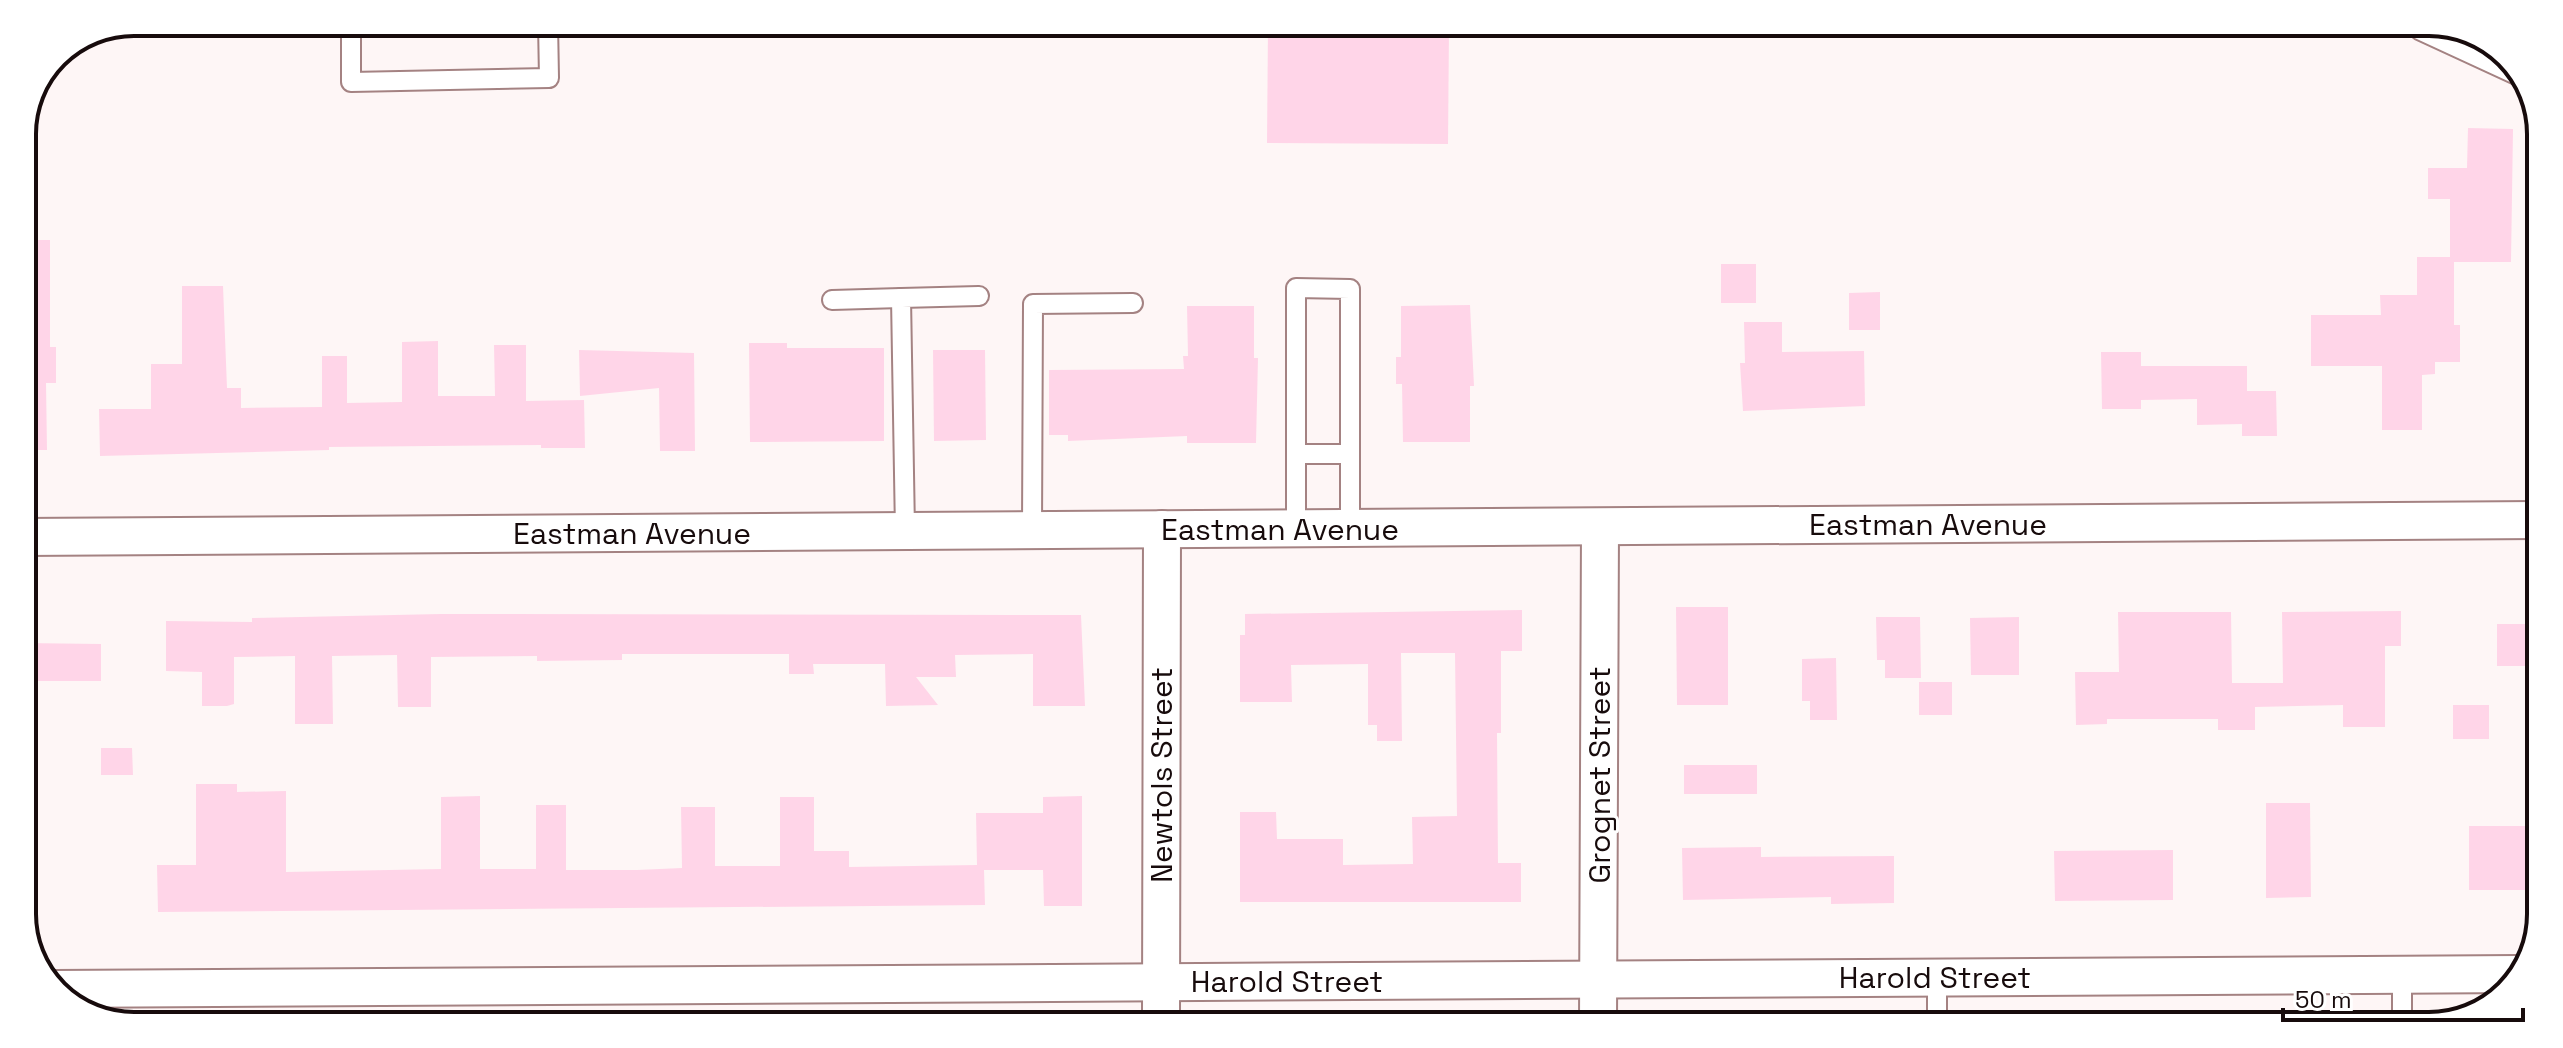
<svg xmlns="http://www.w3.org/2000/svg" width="2563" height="1048" font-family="'Space Grotesk',sans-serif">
<rect width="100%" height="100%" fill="#fef6f6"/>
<g fill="#ffd5e8">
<path d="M 1268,26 L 1449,27 L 1448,144 L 1267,143 Z"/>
<path d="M 2468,128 L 2513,129 L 2511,262 L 2454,262 L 2454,325 L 2460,325 L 2460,362 L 2435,362 L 2435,374 L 2422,375 L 2422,430 L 2382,430 L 2382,366 L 2311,366 L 2311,315 L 2381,315 L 2380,295 L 2417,295 L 2417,257 L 2450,257 L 2450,199 L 2428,199 L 2428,168 L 2467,168 Z"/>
<path d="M 23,240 L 50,240 L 50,347 L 56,347 L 56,383 L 46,383 L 47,450 L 22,450 Z"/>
<rect x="1721" y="264" width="35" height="39"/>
<path d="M 182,286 L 223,286 L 227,388 L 241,388 L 241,408 L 322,407 L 322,356 L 347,356 L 347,403 L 402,402 L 402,342 L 438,341 L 438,396 L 495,396 L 494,345 L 526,345 L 526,401 L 584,400 L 585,448 L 541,448 L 541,445 L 329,447 L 329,450 L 100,456 L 99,409 L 151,409 L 151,364 L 182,364 Z"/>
<path d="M 1880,292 L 1880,330 L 1849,330 L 1849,293 Z"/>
<path d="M 1470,305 L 1474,386 L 1470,386 L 1470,442 L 1403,442 L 1402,384 L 1396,384 L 1396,357 L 1401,357 L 1401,306 Z"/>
<path d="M 1187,306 L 1254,306 L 1254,358 L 1258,358 L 1256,443 L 1187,443 L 1187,436 L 1068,441 L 1068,435 L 1049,435 L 1049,370 L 1184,369 L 1183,356 L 1188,356 Z"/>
<path d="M 1744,322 L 1782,322 L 1782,352 L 1864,351 L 1865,406 L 1743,411 L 1740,363 L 1745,363 Z"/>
<path d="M 749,343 L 787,343 L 787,348 L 884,348 L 884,441 L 750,442 Z"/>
<path d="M 579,350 L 694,353 L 695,451 L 660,451 L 659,388 L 580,396 Z"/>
<path d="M 933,350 L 985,350 L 986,440 L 934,441 Z"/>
<path d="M 2101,352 L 2141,352 L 2141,366 L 2247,366 L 2247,391 L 2276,391 L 2277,436 L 2242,436 L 2242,424 L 2197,425 L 2197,399 L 2141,400 L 2141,409 L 2102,409 Z"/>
<path d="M 1676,607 L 1728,607 L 1728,705 L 1677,705 Z"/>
<path d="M 1522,610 L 1522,651 L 1501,651 L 1501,733 L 1497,733 L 1498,863 L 1521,863 L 1521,902 L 1240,902 L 1240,812 L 1276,812 L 1277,839 L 1343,839 L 1343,865 L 1413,864 L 1412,817 L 1457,816 L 1455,653 L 1401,653 L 1402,741 L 1377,741 L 1377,725 L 1368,725 L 1368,664 L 1291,665 L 1292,702 L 1240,702 L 1240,635 L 1245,635 L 1245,614 Z"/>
<path d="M 2401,611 L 2401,646 L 2385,646 L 2385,727 L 2343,727 L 2343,705 L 2255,707 L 2255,730 L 2218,730 L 2218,719 L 2107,719 L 2107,724 L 2076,725 L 2075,672 L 2119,672 L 2118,612 L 2231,612 L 2232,683 L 2283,683 L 2282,612 Z"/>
<path d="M 441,614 L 1081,615 L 1085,706 L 1033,706 L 1033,654 L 955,655 L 956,677 L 916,677 L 938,705 L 886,706 L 885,664 L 813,664 L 814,674 L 789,674 L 789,654 L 622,654 L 622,660 L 537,661 L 537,656 L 431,657 L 431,707 L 398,707 L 397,655 L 332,656 L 333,724 L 295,724 L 295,656 L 234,657 L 234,704 L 227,706 L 202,706 L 202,672 L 166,671 L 166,621 L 252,622 L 252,618 Z"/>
<path d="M 1876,617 L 1920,617 L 1921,678 L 1885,678 L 1885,660 L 1877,660 Z"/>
<path d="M 2019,617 L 2019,675 L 1971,675 L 1970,618 Z"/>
<path d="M 2497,624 L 2536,624 L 2535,666 L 2497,666 Z"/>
<path d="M 22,643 L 101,644 L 101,681 L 22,681 Z"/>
<path d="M 1836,658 L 1837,720 L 1810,720 L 1810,701 L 1802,701 L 1802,659 Z"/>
<rect x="1919" y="682" width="33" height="33"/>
<rect x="2453" y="705" width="36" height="34"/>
<path d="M 101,748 L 132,748 L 133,775 L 101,775 Z"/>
<rect x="1684" y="765" width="73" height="29"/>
<path d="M 196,784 L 237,784 L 237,792 L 286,791 L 286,872 L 441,869 L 441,797 L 480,796 L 480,869 L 536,869 L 536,805 L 566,805 L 566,870 L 637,870 L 682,868 L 681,807 L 715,807 L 715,866 L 780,866 L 780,797 L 814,797 L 814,851 L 849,851 L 849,867 L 977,865 L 976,813 L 1043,813 L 1043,797 L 1082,796 L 1082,906 L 1044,906 L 1043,870 L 984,870 L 985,905 L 158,912 L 157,865 L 196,865 Z"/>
<path d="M 2266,803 L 2310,803 L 2311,897 L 2266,898 Z"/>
<path d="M 2469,826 L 2534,826 L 2533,890 L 2469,890 Z"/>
<path d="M 1761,847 L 1761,857 L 1894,856 L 1894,903 L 1831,904 L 1831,897 L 1683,900 L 1682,848 Z"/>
<path d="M 2173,850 L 2173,900 L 2055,901 L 2054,851 Z"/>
</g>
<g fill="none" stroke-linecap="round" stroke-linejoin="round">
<g stroke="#a48282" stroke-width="22">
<g id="lane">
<path d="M 351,23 L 351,82 L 549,78 L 548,23"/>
<path d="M 2419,30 L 2523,78"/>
<path d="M 832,300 L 901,298"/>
<path d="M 1296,454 L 1350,454"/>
<path d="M 1296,527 L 1296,288 L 1350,289 L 1350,529"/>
<path d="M 1032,530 L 1033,304 L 1133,303"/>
<path d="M 905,531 L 901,298 L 979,296"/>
<path d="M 2402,975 L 2402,1026"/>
<path d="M 1937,977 L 1937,1024"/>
</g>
</g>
<g stroke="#a48282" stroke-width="40">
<g id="street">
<path d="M 22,537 L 2537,520"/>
<path d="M 54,989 L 2519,974"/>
<path d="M 1161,1021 L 1162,529"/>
<path d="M 1598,1023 L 1600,527"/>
</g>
</g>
<use href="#lane" stroke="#fff" stroke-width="18"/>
<use href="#street" stroke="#fff" stroke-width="36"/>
</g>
<g text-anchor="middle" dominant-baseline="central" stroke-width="6" stroke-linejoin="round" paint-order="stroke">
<g font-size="30" fill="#170b0c" stroke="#fff">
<text x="1928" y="524">Eastman Avenue</text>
<text x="1280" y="529">Eastman Avenue</text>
<text x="632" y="533">Eastman Avenue</text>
<text transform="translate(1161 775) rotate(-90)">Newtols Street</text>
<text transform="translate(1599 775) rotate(-90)">Grognet Street</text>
<text x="1935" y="977">Harold Street</text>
<text x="1287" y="981">Harold Street</text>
</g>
</g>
<path d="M0 0H2563V1048H0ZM134 36H2429A98 98 0 0 1 2527 134V914A98 98 0 0 1 2429 1012H134A98 98 0 0 1 36 914V134A98 98 0 0 1 134 36Z" fill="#fff" fill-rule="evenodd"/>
<path fill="none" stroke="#170b0c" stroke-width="4" d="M134 36H2429A98 98 0 0 1 2527 134V914A98 98 0 0 1 2429 1012H134A98 98 0 0 1 36 914V134A98 98 0 0 1 134 36Z"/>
<path d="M2283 1008v12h240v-12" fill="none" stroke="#170b0c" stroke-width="4"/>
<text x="2295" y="1008" font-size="24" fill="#170b0c" stroke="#ffffff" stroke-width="6" paint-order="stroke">50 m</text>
</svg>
